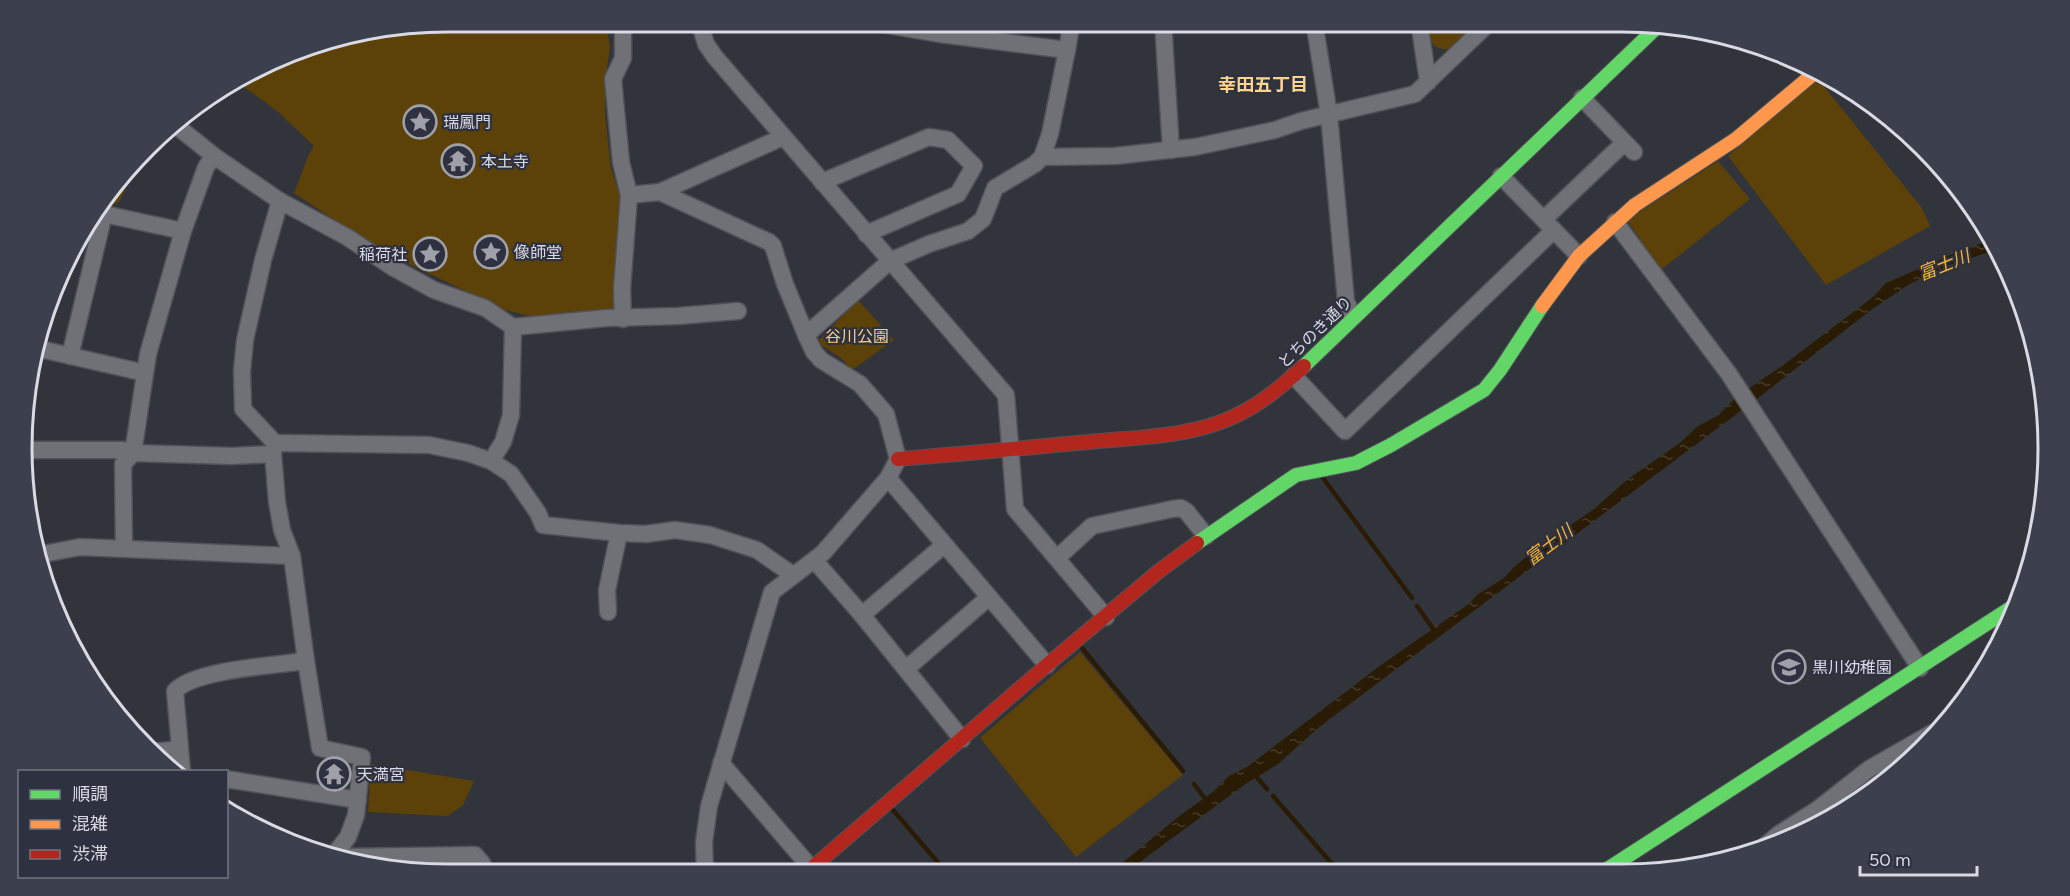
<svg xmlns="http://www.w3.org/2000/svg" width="2070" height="896" font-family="Figtree,'Noto Sans JP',sans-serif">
<defs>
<pattern id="forest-firs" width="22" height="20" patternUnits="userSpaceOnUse" patternTransform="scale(1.5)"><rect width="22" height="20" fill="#5c4108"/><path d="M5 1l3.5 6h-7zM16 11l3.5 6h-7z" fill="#735c2c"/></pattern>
<pattern id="water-ripples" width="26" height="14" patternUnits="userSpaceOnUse" patternTransform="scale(1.5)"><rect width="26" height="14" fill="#2a1b05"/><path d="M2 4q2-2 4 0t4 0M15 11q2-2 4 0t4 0" fill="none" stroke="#483c29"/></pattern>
</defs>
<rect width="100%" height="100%" fill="#32343b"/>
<path fill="url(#forest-firs)" d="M 141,159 L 119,202 L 95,214 Z"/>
<g fill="#5c4108">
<path d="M 448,21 L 606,21 L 610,47 L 605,83 L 605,115 L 611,169 L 623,202 L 613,312 L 529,316 L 505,310 L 378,249 L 294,193 L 309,154 L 314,146 L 277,111 L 233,79 L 310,44 Z"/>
<path d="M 1426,21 L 1480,21 L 1450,49 C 1430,51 1429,37 1426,21 Z"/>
<path d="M 1818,79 L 1922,208 L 1930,226 L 1826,285 L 1728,156 Z"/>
<path d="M 1718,161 L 1750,199 L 1661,270 L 1627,220 Z"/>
<path d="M 858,300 L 894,340 L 852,370 L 842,359 L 817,342 Z"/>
<path d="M 1080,652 L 1183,775 L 1076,857 L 980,738 Z"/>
<path d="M 371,764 L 474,781 L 463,805 L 448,816 L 368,812 Z"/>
</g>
<path fill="url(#water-ripples)" d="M 1993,239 L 1999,249 L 1949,265 L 1908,285 L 1871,310 L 1762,395 L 1371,688 L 1318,728 L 1278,764 L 1247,783 L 1125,873 L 1110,873 L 1182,814 L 1213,792 L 1229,776 L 1247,767 L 1381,665 L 1470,603 L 1477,595 L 1504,578 L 1514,567 L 1541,545 L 1594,509 L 1628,479 L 1681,442 L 1698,426 L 1719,415 L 1735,398 L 1782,366 L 1873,297 L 1886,283 L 1948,256 Z"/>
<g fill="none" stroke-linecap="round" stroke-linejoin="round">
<g stroke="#2a1b05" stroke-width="4.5">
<path d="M 1323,478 L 1412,598"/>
<path d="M 1417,606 L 1436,633"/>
<path d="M 1082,648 L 1183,771"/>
<path d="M 1253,773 L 1267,789"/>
<path d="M 1194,784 L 1207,801"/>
<path d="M 1273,796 L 1339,872"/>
<path d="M 893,810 L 947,873"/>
</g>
<g stroke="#505258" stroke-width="19">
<g id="street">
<path d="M 623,21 L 623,58 L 613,79 L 621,162 L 629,195 L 660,192 L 769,242 L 773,246 L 785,284 L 806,335"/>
<path d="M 699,21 L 706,44 L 715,57 L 1006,395 L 1015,509 L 1106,617"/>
<path d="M 1163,21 L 1171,150"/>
<path d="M 1314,21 L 1329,115 L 1346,301 L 1353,317"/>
<path d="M 1419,21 L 1428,82"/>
<path d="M 1067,50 L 1072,21"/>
<path d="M 1582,98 L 1634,152"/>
<path d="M 173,123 L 214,156 L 280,201 L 347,237 L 394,268 L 434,290 L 485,308 L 513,327 L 607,318 L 678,316 L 738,311"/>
<path d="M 1042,157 L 1115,156 L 1195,147 L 1275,130 L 1301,121 L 1415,94 L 1491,21"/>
<path d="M 1501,176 L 1579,256"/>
<path d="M 822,182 L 929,137 L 948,140 L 974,166 L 958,194 L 866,234"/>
<path d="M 660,192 L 783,137"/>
<path d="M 280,201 L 263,260 L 245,340 L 242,371 L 243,409 L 275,443 L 273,454 L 277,502 L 282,530 L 292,556 L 306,661 L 320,748 L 362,757 L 356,815 L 348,837 L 333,856"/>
<path d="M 1544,219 L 1624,143"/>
<path d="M 1615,222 L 1729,374 L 1920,668"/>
<path d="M 623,319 L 622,289 L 629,195"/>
<path d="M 36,348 L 145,373"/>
<path d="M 70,356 L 104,214 L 183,231"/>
<path d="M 1294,376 L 1345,431 L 1554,230"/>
<path d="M 275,443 L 429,445 L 468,453 L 491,461 L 511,474 L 538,513 L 543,525 L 619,533 L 646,534 L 675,530 L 710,535 L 757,550 L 793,575"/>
<path d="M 25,450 L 122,450 L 133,453 L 232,456 L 273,454"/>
<path d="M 491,461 L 503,442 L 511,415 L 513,327"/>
<path d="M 888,478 L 1047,665"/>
<path d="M 124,548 L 123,464 L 133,453 L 148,354 L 183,231 L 206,167 L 214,156"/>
<path d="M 38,555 L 80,547 L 292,556"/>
<path d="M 1057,558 L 1092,526 L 1172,509 L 1181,508 L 1187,512 L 1206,536"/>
<path d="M 815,561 L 862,615 L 962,739"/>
<path d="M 608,612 L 607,590 L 619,533"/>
<path d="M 862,615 L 944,545"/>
<path d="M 906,669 L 988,598"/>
<path d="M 153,752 L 180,749"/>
<path d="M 721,763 L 811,868"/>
<path d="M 182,772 L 175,691 C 193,670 276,665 306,661"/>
<path d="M 226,779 L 358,800"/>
<path d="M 1761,849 L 1779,834 L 1818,809 L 1869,769 L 1932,733"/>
<path d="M 341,857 L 475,855 L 482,863 L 487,875"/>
<path d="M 705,874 L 704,842 L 709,806 L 772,592 L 823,553 L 888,478 L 898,459 L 886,414 L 860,384 L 821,360 L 814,352 L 806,335 L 890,261 L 929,244 L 968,231 L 983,219 L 995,188 L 1035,164 L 1042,157 L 1050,134 L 1067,50 L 940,34 L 864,21"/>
</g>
</g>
<g stroke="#505258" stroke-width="16">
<g id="fast">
<path d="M 1304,366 L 1657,27"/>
<path d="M 1197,543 L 1296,475 L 1356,463 L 1391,445 L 1484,390 L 1500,370 L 1542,306"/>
<path d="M 1603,872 L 2017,604"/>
</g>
</g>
<g stroke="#505258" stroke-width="16">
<path id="slow" d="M 1542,306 L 1579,256 L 1635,205 L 1736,139 L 1818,70"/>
</g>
<g stroke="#505258" stroke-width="16">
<g id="jam">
<path d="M 898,459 C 965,454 1032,447 1099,441 C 1143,437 1192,436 1233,417 C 1260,405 1282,386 1304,366"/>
<path d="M 805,874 L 1047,665 L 1159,571 L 1197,543"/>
</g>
</g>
<use href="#street" stroke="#707177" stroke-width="16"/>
<use href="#fast" stroke="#63d668" stroke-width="14"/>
<use href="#slow" stroke="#ff974d" stroke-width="14"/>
<use href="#jam" stroke="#b3261e" stroke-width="14"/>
</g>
<defs>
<g id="sight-ring" transform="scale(1.725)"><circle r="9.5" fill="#2e313f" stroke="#9ea1a9" stroke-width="1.5"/><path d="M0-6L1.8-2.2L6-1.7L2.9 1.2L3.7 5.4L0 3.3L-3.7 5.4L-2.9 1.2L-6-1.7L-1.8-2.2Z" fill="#9ea1a9"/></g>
<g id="temple-ring" transform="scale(1.725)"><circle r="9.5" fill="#2e313f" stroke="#9ea1a9" stroke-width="1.5"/><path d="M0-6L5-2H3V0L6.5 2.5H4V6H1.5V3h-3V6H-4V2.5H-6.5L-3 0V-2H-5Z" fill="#9ea1a9"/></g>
<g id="school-ring" transform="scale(1.725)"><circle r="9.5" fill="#2e313f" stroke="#9ea1a9" stroke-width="1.5"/><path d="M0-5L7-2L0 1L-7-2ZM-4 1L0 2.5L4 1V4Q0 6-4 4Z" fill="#9ea1a9"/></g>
</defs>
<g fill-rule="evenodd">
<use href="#sight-ring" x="420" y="122"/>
<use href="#temple-ring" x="458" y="161"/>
<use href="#sight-ring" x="491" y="252"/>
<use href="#sight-ring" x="430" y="254"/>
<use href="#school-ring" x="1789" y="667"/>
<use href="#temple-ring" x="334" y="774"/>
</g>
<g text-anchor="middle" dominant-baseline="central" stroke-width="4.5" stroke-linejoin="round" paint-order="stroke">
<g font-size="16" fill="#d8dbe4" stroke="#2e313f" text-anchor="start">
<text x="443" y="122">瑞鳳門</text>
<text x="481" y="161">本土寺</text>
<text x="514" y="252">像師堂</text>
<text x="407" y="254" text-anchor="end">稲荷社</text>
<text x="1812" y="667">黒川幼稚園</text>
<text x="357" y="774">天満宮</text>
</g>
<g font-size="16" fill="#d8dbe4" stroke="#2e313f">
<text transform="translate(1315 332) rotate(-44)">とちのき通り</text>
</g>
<g font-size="16" fill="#f5cd8e" stroke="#2e313f">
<text x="857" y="336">谷川公園</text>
</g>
<g font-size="18" font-weight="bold" fill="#fed38d" stroke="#2e313f">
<text x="1263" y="85">幸田五丁目</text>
</g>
<g font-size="18" font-style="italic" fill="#f5b333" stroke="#2e313f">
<text transform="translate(1944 265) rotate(-22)">富士川</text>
<text transform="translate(1549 545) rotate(-37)">富士川</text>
</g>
</g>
<path d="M0 0H2070V896H0ZM448 32H1622A416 416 0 0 1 2038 448V448A416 416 0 0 1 1622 864H448A416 416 0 0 1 32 448V448A416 416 0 0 1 448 32Z" fill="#3c3f4c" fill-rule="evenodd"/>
<path fill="none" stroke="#d8dbe4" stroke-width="3" d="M448 32H1622A416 416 0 0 1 2038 448V448A416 416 0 0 1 1622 864H448A416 416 0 0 1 32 448V448A416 416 0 0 1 448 32Z"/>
<rect x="18" y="770" width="210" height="108" fill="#2e313f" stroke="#727581" stroke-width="1.5"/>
<rect x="30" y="790" width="30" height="9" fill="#63d668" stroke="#727581" stroke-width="1.5"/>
<text x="72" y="800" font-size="18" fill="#d8dbe4">順調</text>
<rect x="30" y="820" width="30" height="9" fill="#ff974d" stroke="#727581" stroke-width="1.5"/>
<text x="72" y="830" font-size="18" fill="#d8dbe4">混雑</text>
<rect x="30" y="850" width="30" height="9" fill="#b3261e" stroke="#727581" stroke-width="1.5"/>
<text x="72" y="860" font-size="18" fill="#d8dbe4">渋滞</text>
<path d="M1860 866v9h117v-9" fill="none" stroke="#d8dbe4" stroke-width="3"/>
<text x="1869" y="866" font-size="18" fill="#d8dbe4" stroke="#2e313f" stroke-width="4.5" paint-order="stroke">50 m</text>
</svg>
